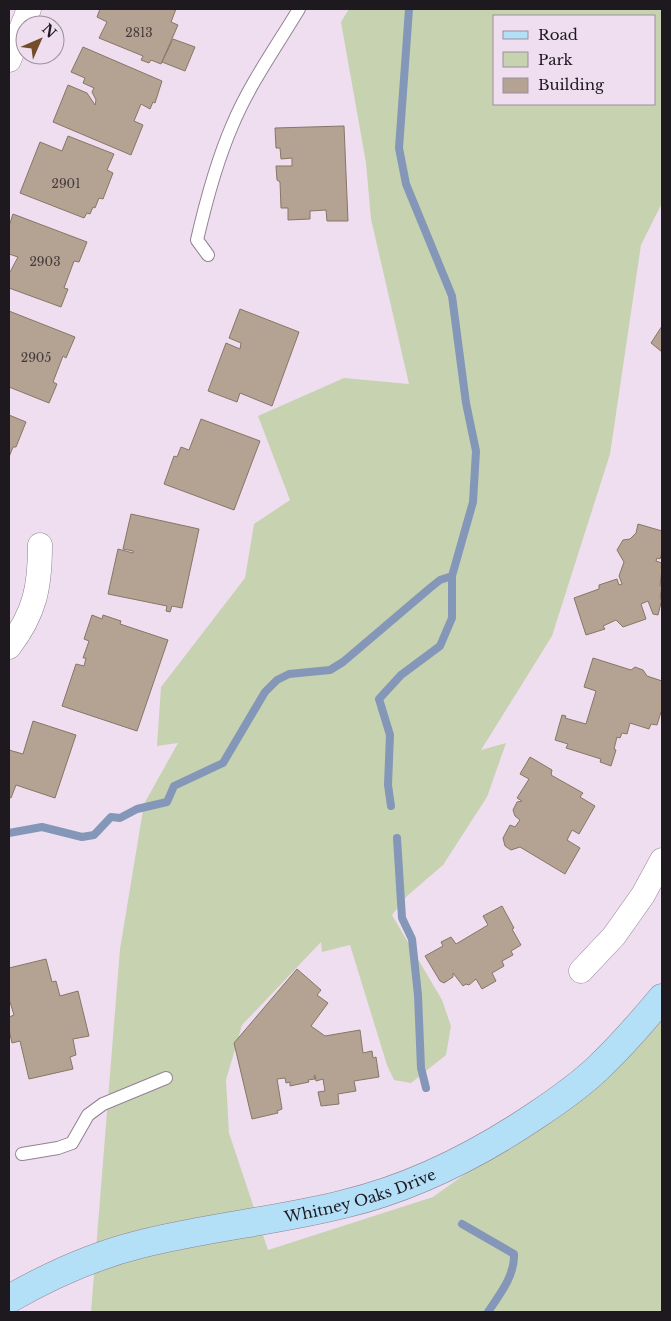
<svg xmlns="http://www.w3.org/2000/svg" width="671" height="1321" font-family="'Libre Baskerville',serif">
<rect width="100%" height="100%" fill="#efdef0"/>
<path fill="#c7d2b1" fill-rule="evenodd" d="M 349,9 L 662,9 L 662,203 L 641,245 L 610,454 L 552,636 L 481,750 L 506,743 L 487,797 L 443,865 L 407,896 L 392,915 L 442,1000 L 451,1026 L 446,1055 L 411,1083 L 394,1080 L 387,1065 L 350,945 L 322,952 L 321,942 L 242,1025 L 226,1080 L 229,1133 L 268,1250 L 433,1197 L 576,1095 L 662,996 L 662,1312 L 91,1312 L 120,949 L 144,804 L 178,743 L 157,746 L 161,687 L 245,578 L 254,524 L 290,500 L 258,416 L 344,378 L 409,384 L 371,219 L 366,163 L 341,22 ZM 495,16 L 655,16 L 655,104 L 495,104 Z"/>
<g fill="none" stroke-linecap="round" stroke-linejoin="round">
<g stroke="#8497b8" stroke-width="8">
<path d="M 391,806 L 388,785 L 390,735 L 379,699 L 401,675 L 440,646 L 452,618 L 452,576"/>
<path d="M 9,833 L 42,827 L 82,837 L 94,835 L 111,817 L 120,818 L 137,809 L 167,802 L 174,786 L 223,763 L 265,692 L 277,680 L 289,674 L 330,670 L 343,662 L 430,588 L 440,580 L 452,576 L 473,502 L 476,451 L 466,403 L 452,296 L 406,184 L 399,148 L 409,9"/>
<path d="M 397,838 L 402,918 L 412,939 L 418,995 L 421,1068 L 426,1088"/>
<path d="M 462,1224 L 514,1254 C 515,1276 499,1295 488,1312"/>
</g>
</g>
<g fill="#b4a292" stroke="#877667">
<path d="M 100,9 L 176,9 L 171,22 L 178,25 L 161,64 L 151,60 L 149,63 L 141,60 L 143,56 L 99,38 L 107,22 L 97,17 Z"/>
<path d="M 173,39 L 195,47 L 185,71 L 162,62 Z"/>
<path d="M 83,47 L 162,81 L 155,103 L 153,102 L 150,109 L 141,104 L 134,121 L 143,125 L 131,155 L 53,122 L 68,85 L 87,93 L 95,105 L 96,100 L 92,92 L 94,88 L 83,83 L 85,78 L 71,72 Z"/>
<path d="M 344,126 L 348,221 L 327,221 L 326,210 L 310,211 L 310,219 L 288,220 L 288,208 L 281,208 L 280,182 L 277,180 L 276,166 L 292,166 L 292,158 L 281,159 L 280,148 L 276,148 L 275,128 Z"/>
<path d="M 68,136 L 114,154 L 107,170 L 113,173 L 103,199 L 99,198 L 95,208 L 93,207 L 90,214 L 87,213 L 84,218 L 20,193 L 40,142 L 62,151 Z"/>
<path d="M 13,214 L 87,242 L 79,262 L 74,261 L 64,288 L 68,289 L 61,307 L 9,288 L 9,274 L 18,257 L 9,254 L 9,226 Z"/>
<path d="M 240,309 L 299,332 L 272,406 L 240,393 L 237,402 L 208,391 L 226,343 L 240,349 L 241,343 L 229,338 Z"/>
<path d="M 9,311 L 75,337 L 66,358 L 63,356 L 53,382 L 57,384 L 49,403 L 9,387 Z"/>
<path d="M 662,326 L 662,352 L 651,343 Z"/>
<path d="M 9,415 L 26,422 L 16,447 L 13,447 L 9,457 Z"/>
<path d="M 201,419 L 260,441 L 234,510 L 164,484 L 174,456 L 177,457 L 181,447 L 189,450 Z"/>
<path d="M 131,514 L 199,529 L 182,608 L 172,606 L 170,612 L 166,611 L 167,606 L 108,594 L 118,549 L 133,553 L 133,551 L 123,549 Z"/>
<path d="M 638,524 L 662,531 L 662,552 L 660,559 L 657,558 L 656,561 L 662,563 L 661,568 L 662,568 L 660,586 L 662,586 L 660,599 L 662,599 L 658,615 L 653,614 L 648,601 L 641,604 L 646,619 L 623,627 L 616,620 L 603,626 L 605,629 L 586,635 L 574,598 L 599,589 L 599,585 L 617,579 L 619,585 L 622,584 L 619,576 L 624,562 L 617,550 L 623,540 L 630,539 L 636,533 Z"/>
<path d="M 92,615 L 102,619 L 103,615 L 121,621 L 120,624 L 168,640 L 137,731 L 62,706 L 76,664 L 84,666 L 86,658 L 83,658 L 89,641 L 84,639 Z"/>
<path d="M 593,658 L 631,670 L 635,667 L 643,670 L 647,676 L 662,681 L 662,712 L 661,712 L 657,725 L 651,724 L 649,729 L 630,723 L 627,734 L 622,733 L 620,738 L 617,737 L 614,749 L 616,750 L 611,766 L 600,762 L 601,759 L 566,748 L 568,744 L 555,740 L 562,715 L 566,716 L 565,718 L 586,724 L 596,691 L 584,687 Z"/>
<path d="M 33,721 L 76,735 L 55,798 L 16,785 L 11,798 L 9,797 L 9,750 L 23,754 Z"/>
<path d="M 530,757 L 552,770 L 551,775 L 583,793 L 580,797 L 595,806 L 579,834 L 572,830 L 567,840 L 580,848 L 565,874 L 520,847 L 511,850 L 505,846 L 503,838 L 510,825 L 515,827 L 520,820 L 515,816 L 513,810 L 517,802 L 522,801 L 517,798 L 529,779 L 520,774 Z"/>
<path d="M 502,906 L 514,928 L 512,929 L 521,945 L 511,951 L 513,955 L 502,961 L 504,966 L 492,973 L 496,981 L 482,989 L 476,979 L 469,985 L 466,984 L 463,986 L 453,973 L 453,977 L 444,983 L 440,981 L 425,956 L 443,946 L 441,942 L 451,937 L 456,944 L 488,925 L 483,916 Z"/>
<path d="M 46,959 L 52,982 L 56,981 L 60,996 L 78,991 L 89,1036 L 73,1039 L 76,1055 L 70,1057 L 73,1069 L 29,1079 L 20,1041 L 12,1043 L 9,1030 L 9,1017 L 14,1015 L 10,1002 L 9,1002 L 9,968 Z"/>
<path d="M 297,969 L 321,990 L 317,995 L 328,1003 L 311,1026 L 325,1036 L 360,1030 L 363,1053 L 372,1051 L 373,1058 L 376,1057 L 379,1077 L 354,1081 L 356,1091 L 338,1094 L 339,1104 L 321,1106 L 318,1092 L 325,1091 L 323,1079 L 316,1081 L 315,1075 L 314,1076 L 315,1079 L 308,1080 L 309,1082 L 290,1086 L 290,1082 L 286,1083 L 285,1078 L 277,1079 L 282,1109 L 277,1111 L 278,1113 L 252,1119 L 234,1043 Z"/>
</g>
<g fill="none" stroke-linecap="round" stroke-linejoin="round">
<g stroke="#918292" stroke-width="14">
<g id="lane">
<path d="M 208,255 L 197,240 C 206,201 216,163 232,126 C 249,85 276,47 299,9"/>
<path d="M 22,1154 L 58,1148 L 72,1143 L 88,1115 L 103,1104 L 166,1078"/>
</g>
</g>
<g stroke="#918292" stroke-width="25">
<g id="street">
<path d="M 9,60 L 29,9"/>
<path d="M 9,647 C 35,613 40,587 40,545"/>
<path d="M 581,971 L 614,936 L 643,895 L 662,860"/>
</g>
</g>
<g stroke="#918292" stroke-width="29">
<g id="secondary">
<path id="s1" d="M 9,1299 C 49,1276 96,1255 141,1244 C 208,1227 277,1221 344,1204 C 415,1187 479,1154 538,1114 C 559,1100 580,1085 598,1068 C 621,1046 642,1022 662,998"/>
</g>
</g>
<use href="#lane" stroke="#fff" stroke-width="12"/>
<use href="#street" stroke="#fff" stroke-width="24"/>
<use href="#secondary" stroke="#b3dff7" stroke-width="28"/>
</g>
<g text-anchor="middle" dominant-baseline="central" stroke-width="5" stroke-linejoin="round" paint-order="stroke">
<g font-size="12" fill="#443a3c">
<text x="139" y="32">2813</text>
<text x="66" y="183">2901</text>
<text x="45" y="261">2903</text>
<text x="36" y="357">2905</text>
</g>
<g font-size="15" fill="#1e181f" stroke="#efdef0">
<text stroke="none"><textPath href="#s1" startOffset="368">Whitney Oaks Drive</textPath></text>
</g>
</g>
<rect width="671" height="1321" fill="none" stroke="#1e181f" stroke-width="20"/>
<rect x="493" y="15" width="162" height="90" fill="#efdef0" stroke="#9b8f9c"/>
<rect x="503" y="31" width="25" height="8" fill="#b3dff7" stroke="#9b8f9c"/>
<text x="538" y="40" font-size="15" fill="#1e181f">Road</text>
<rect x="503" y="52" width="25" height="15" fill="#c7d2b1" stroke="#9b8f9c"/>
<text x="538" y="65" font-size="15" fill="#1e181f">Park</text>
<rect x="503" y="78" width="25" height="15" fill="#b4a292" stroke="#9b8f9c"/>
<text x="538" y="90" font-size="15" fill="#1e181f">Building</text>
<g transform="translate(40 40) rotate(45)"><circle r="24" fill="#efdef0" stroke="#9b8f9c"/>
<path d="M0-4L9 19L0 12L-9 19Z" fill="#734d29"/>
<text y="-8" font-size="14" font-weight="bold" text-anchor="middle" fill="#1e181f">N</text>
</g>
</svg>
